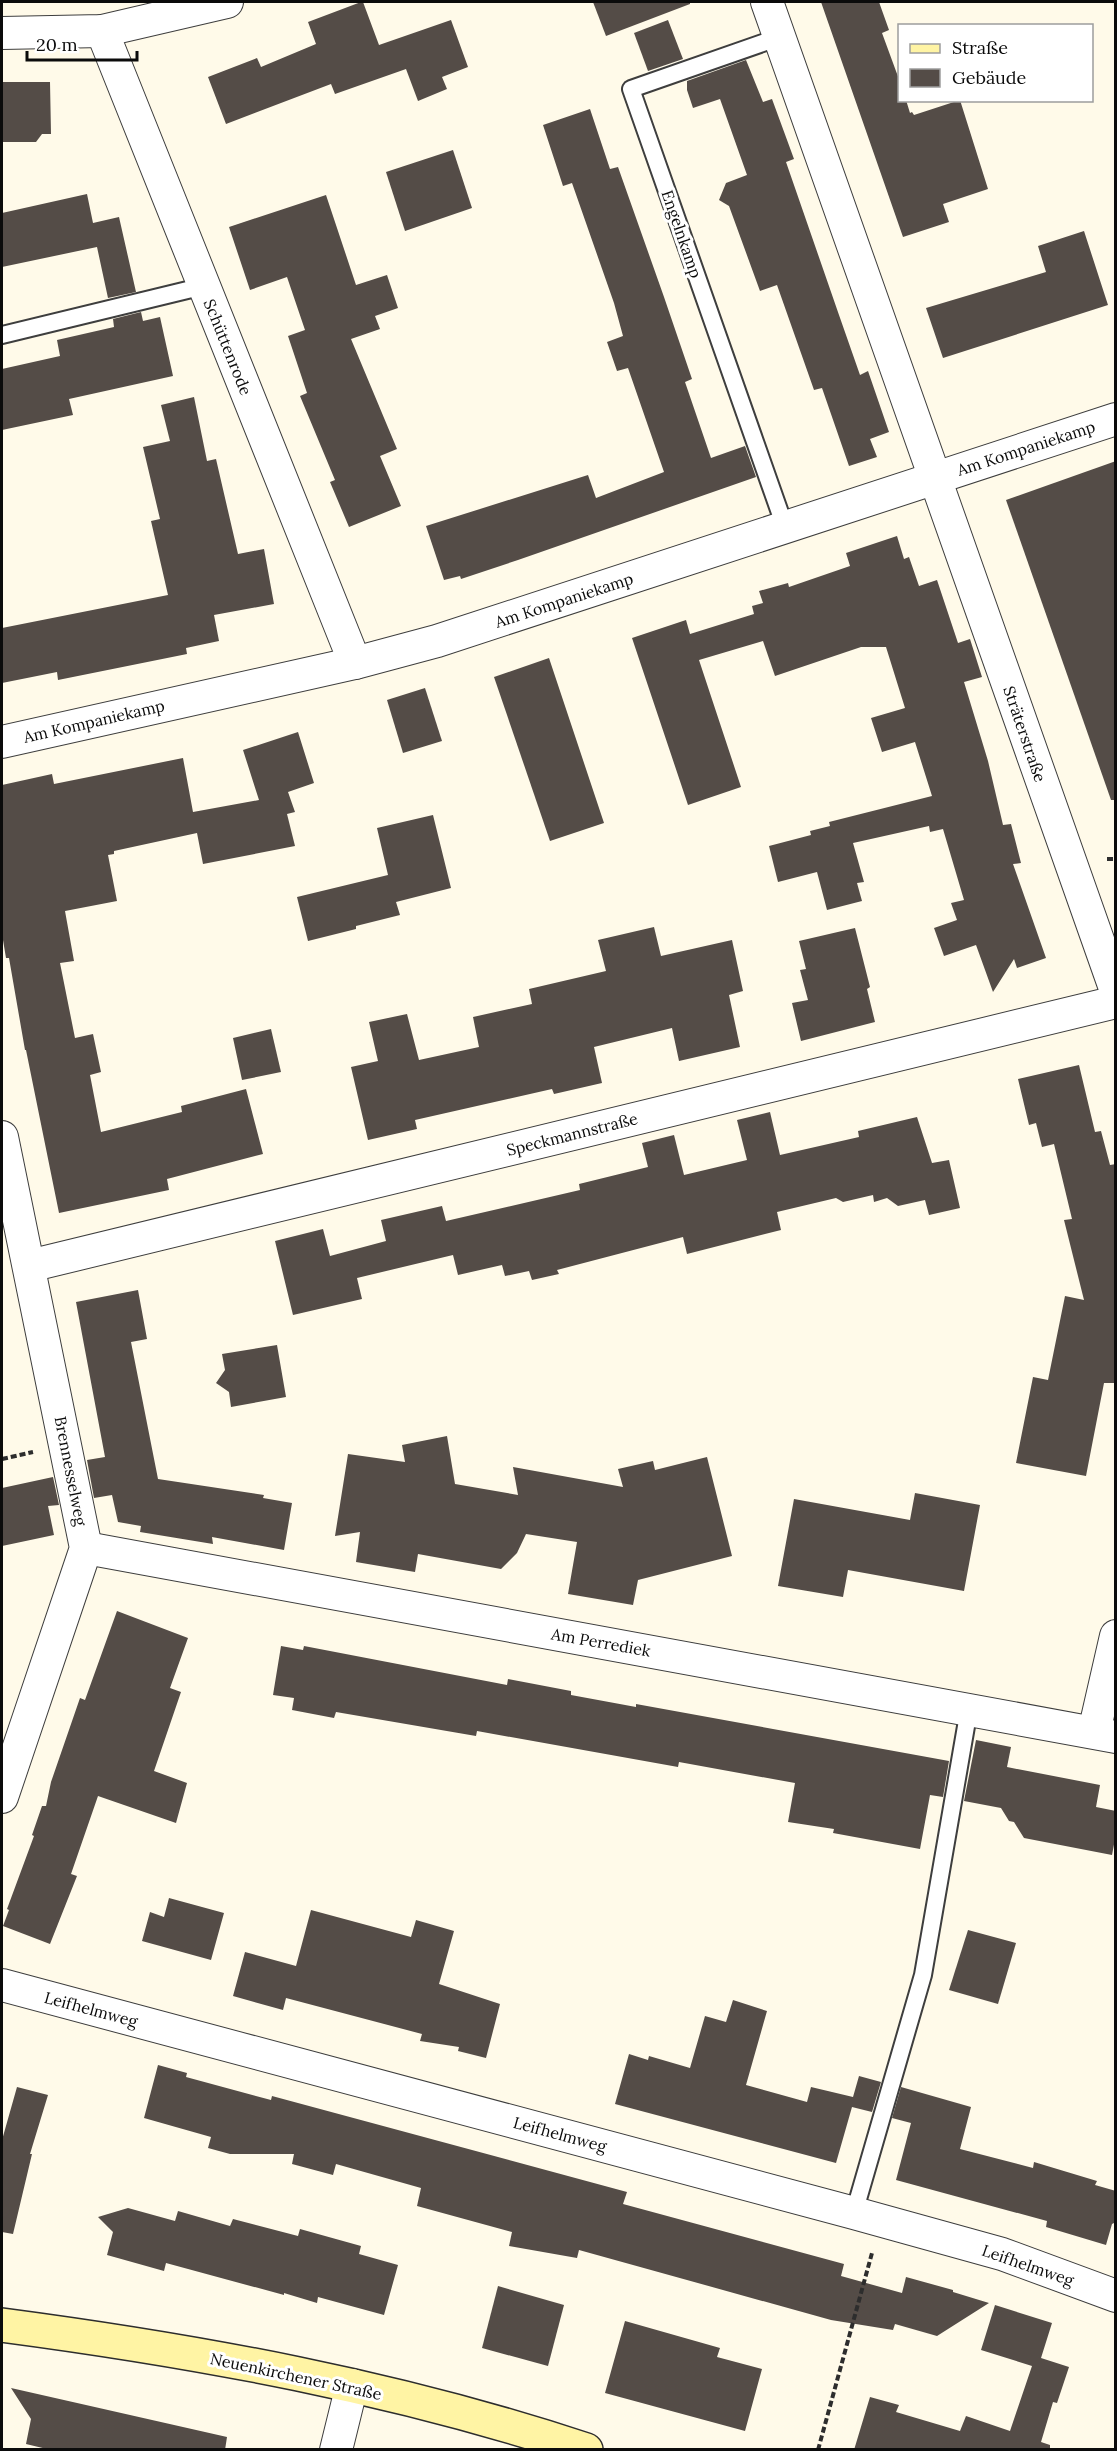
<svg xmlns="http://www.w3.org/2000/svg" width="1117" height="2451" font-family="Lora,serif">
<rect width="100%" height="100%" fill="#fffae9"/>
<g fill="#544c47">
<path d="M 361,2 L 363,2 L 379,45 L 451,20 L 468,67 L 442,77 L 447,89 L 418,101 L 406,69 L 335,94 L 331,84 L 226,124 L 208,77 L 257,58 L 261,67 L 316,44 L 308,22 Z"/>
<path d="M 593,2 L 690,2 L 690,4 L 606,36 Z"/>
<path d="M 821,2 L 879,2 L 889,30 L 882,33 L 900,82 L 900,100 L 906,100 L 910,113 L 912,112 L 914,115 L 960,100 L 988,189 L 943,204 L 949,222 L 903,237 Z"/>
<path d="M 668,20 L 683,59 L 648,71 L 634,33 Z"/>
<path d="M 746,60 L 763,102 L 772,99 L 794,159 L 786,162 L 839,315 L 860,375 L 868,371 L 889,432 L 870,439 L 877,457 L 849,466 L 822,388 L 814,390 L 777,285 L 760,291 L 729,206 L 719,200 L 726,183 L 747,175 L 720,99 L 693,108 L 687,90 L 687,81 Z"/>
<path d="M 2,82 L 50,82 L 51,134 L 42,134 L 36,142 L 2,142 Z"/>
<path d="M 590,109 L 610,169 L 618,167 L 664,297 L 692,379 L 685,382 L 711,458 L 745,446 L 756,477 L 518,560 L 461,579 L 460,576 L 444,580 L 426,526 L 588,475 L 596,498 L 664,472 L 628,368 L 617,371 L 607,342 L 623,336 L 614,303 L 572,183 L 563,186 L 543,125 Z"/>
<path d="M 453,150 L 472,208 L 405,231 L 386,172 Z"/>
<path d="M 87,194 L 93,223 L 119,217 L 136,292 L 108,298 L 97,247 L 2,267 L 2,213 Z"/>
<path d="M 326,195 L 356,285 L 387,275 L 398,308 L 375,316 L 380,329 L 351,339 L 397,449 L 380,456 L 401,506 L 349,527 L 330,482 L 335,480 L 300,396 L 307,393 L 288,336 L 305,330 L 287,277 L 250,290 L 229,227 Z"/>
<path d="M 1084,231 L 1108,305 L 943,358 L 926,308 L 1046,272 L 1038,246 Z"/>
<path d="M 141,312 L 143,321 L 160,317 L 173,376 L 69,399 L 73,415 L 2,430 L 2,369 L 60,356 L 57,340 L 114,327 L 113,319 Z"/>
<path d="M 194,397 L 207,461 L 216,459 L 238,554 L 264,549 L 274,604 L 214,615 L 219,641 L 186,648 L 187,654 L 58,680 L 57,672 L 2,683 L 2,628 L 168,595 L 151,521 L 160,519 L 143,447 L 170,441 L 161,405 Z"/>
<path d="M 1116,461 L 1116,800 L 1111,800 L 1006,500 Z"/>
<path d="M 897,536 L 904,559 L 909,557 L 919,586 L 937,580 L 958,643 L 970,639 L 982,677 L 964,682 L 988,761 L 1003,825 L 1011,824 L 1021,863 L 1013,864 L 1046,958 L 1017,968 L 1014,959 L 993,992 L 976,945 L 944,956 L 934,928 L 957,920 L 951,903 L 964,900 L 943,829 L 930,832 L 929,826 L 853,843 L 864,882 L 857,883 L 862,901 L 827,910 L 817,872 L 778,882 L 769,846 L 811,835 L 810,831 L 830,826 L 829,822 L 932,796 L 915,742 L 882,752 L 871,718 L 905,708 L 886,647 L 861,647 L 775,676 L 763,641 L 699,660 L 741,787 L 688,805 L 632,638 L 686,620 L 690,634 L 754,614 L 752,606 L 763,603 L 759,591 L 788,583 L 789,587 L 850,566 L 846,553 Z"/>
<path d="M 549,658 L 604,823 L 550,841 L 494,677 Z"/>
<path d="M 425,688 L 442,741 L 403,753 L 387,700 Z"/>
<path d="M 298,732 L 314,783 L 288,792 L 295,812 L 287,814 L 295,846 L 203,864 L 197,833 L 114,851 L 114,854 L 108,855 L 117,901 L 65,911 L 74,961 L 60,963 L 75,1038 L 93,1034 L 101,1072 L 90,1075 L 101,1132 L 182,1112 L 181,1106 L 246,1089 L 263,1154 L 167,1179 L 169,1190 L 59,1213 L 26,1050 L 25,1050 L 9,958 L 6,958 L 2,934 L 2,785 L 52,774 L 54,784 L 183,758 L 193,812 L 259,800 L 243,750 Z"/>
<path d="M 433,815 L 451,888 L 396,902 L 400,915 L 356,926 L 356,929 L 308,941 L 297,897 L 388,875 L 377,828 Z"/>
<path d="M 654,927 L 661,956 L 732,940 L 743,991 L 729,995 L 740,1047 L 679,1061 L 672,1028 L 594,1047 L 602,1083 L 554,1094 L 552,1089 L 415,1120 L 417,1129 L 368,1140 L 351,1067 L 378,1061 L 369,1022 L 407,1014 L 419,1060 L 479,1047 L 473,1017 L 532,1004 L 529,989 L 606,971 L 598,940 Z"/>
<path d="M 855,928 L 870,987 L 867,989 L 875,1022 L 801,1041 L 792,1003 L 808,1000 L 800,970 L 806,969 L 799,941 Z"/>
<path d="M 271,1029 L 281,1072 L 242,1080 L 233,1038 Z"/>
<path d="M 1079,1065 L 1095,1132 L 1101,1131 L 1110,1165 L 1116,1164 L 1116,1383 L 1104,1383 L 1086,1476 L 1016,1463 L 1033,1377 L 1048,1380 L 1065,1296 L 1084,1300 L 1064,1220 L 1072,1219 L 1054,1144 L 1042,1147 L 1036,1123 L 1029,1125 L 1018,1079 Z"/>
<path d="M 770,1112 L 780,1155 L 859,1137 L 858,1131 L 917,1117 L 932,1163 L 949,1160 L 960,1208 L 929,1215 L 925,1200 L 898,1206 L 887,1198 L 874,1202 L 873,1195 L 843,1202 L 836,1198 L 777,1212 L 781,1230 L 687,1254 L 683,1237 L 557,1270 L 559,1274 L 532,1280 L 529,1271 L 505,1276 L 502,1265 L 458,1275 L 453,1255 L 357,1278 L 362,1299 L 293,1315 L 275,1241 L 323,1229 L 330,1256 L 386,1241 L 381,1220 L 442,1206 L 446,1221 L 580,1190 L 579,1184 L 648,1167 L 642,1143 L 674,1135 L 684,1175 L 747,1160 L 737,1120 Z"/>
<path d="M 138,1290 L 147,1339 L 131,1342 L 158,1479 L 264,1495 L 263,1498 L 292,1503 L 284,1550 L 212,1537 L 213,1544 L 140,1532 L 141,1526 L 118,1522 L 112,1495 L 94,1498 L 87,1460 L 105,1457 L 76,1302 Z"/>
<path d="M 277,1345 L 286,1397 L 231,1407 L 229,1392 L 216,1383 L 225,1370 L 222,1354 Z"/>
<path d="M 447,1436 L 455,1484 L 518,1495 L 513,1467 L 623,1487 L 618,1469 L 653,1461 L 655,1470 L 707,1457 L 732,1556 L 638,1580 L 633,1605 L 568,1594 L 577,1542 L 526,1534 L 517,1553 L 501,1569 L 418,1554 L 415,1572 L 356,1562 L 360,1532 L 335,1536 L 348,1454 L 405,1462 L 402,1445 Z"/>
<path d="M 53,1477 L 59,1505 L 48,1506 L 54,1535 L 2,1546 L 2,1488 Z"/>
<path d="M 915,1493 L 980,1505 L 964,1591 L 848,1570 L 843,1597 L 778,1586 L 794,1499 L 910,1520 Z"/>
<path d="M 117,1611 L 188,1638 L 170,1688 L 181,1692 L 154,1771 L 187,1783 L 176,1823 L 98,1796 L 71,1874 L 77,1876 L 50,1944 L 3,1926 L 9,1910 L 7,1909 L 34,1836 L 32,1835 L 42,1806 L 46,1806 L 51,1782 L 80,1698 L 85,1700 Z"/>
<path d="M 281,1646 L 303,1650 L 304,1646 L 507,1685 L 508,1679 L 571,1691 L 571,1695 L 636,1707 L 636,1704 L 949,1761 L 943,1797 L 930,1795 L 920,1849 L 833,1833 L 834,1829 L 788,1822 L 795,1783 L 679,1762 L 678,1767 L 477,1731 L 476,1736 L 336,1712 L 334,1718 L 292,1710 L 294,1698 L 273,1695 Z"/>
<path d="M 976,1740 L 1011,1747 L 1007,1767 L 1100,1785 L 1096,1807 L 1116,1811 L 1116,1834 L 1112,1855 L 1024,1838 L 1014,1822 L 1009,1821 L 1001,1808 L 964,1801 Z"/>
<path d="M 169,1898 L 224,1913 L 211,1960 L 142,1941 L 150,1912 L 164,1917 Z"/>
<path d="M 311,1910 L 411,1937 L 416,1920 L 454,1931 L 439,1984 L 500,2004 L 486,2058 L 458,2051 L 459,2047 L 420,2041 L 422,2034 L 286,1998 L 283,2010 L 233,1996 L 245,1952 L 296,1966 Z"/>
<path d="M 968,1930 L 1016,1943 L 998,2004 L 949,1990 Z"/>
<path d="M 733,2000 L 767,2011 L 746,2085 L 807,2102 L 811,2087 L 853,2097 L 859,2076 L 881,2082 L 872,2112 L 852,2107 L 836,2163 L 615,2104 L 629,2054 L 648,2060 L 649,2056 L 690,2068 L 705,2016 L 726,2022 Z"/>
<path d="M 158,2065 L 187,2073 L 186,2077 L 271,2100 L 272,2096 L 627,2192 L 623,2204 L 844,2264 L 841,2276 L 902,2293 L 906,2277 L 953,2290 L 953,2292 L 989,2303 L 937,2336 L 895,2324 L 893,2330 L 831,2320 L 579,2250 L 577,2258 L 509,2246 L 512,2232 L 417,2206 L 421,2188 L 336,2164 L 333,2175 L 292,2164 L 294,2154 L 230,2154 L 208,2148 L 211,2137 L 144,2118 Z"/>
<path d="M 17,2087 L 48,2095 L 30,2154 L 32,2154 L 13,2234 L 2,2232 L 2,2140 Z"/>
<path d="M 901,2087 L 971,2107 L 960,2149 L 1033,2168 L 1034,2162 L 1097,2181 L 1095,2185 L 1116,2191 L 1116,2222 L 1112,2224 L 1106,2245 L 1046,2227 L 1047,2221 L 896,2180 L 911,2123 L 892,2118 Z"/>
<path d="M 128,2208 L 175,2221 L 178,2211 L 230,2226 L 233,2219 L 298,2236 L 300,2229 L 361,2246 L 359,2254 L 398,2265 L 384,2315 L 318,2297 L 317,2303 L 284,2293 L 284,2295 L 166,2263 L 164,2271 L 107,2255 L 113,2232 L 98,2217 Z"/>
<path d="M 498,2286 L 564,2305 L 548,2366 L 482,2348 Z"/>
<path d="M 995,2305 L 1052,2323 L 1041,2358 L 1069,2367 L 1057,2403 L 1053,2402 L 1041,2442 L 1050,2445 L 1050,2450 L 854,2450 L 870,2397 L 899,2405 L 896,2412 L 960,2431 L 966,2416 L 1010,2431 L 1032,2366 L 981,2350 Z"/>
<path d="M 625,2321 L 720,2348 L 717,2357 L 762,2369 L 745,2431 L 605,2393 Z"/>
<path d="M 11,2388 L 227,2437 L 225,2450 L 51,2450 L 26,2444 L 31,2419 Z"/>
</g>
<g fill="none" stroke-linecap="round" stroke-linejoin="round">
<g stroke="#3e3e3e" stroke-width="20">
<g id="lane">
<path d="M 780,37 L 631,89 L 785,527"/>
<path d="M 2,335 L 204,286"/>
<path d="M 854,2213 L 923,1975 L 969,1709"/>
</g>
</g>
<g stroke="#3e3e3e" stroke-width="34">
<g id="street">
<path d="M 767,2 L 1116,991"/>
<path d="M 102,31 L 355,663"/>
<path d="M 2,33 L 102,31 L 227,2"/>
<path d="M 2,742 L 355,663 L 437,641 L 1116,419"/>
<path d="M 2,1137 L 86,1548 L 2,1797"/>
<path d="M 29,1266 L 1116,1002"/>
<path d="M 86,1548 L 1116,1737"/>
<path d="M 1094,1732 L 1116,1636"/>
<path d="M 2,1985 L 854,2213 L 1002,2254 L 1116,2296"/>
<path d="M 336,2450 L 352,2385"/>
</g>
</g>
<g stroke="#2d2d2d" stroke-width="36">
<path id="secondary" d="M 2,2325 C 199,2351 396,2387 586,2450"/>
</g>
<g stroke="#2d2d2d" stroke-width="4" stroke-dasharray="6 3" stroke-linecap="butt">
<path d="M 1107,859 L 1116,859"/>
<path d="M 2,1459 L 33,1452"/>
<path d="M 818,2450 L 872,2253"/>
</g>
<use href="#lane" stroke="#fff" stroke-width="16"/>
<use href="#street" stroke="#fff" stroke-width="32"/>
<use href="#secondary" stroke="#fff4a4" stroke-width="33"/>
</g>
<g text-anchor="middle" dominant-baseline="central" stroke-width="6" stroke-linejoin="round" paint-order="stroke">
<g font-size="16" fill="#0b0b0b" stroke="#fff">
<text transform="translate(682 234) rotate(71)">Engelnkamp</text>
<text transform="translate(228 347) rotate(68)">Schüttenrode</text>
<text transform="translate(1026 448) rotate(-18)">Am Kompaniekamp</text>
<text transform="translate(564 600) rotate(-18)">Am Kompaniekamp</text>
<text transform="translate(94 721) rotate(-13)">Am Kompaniekamp</text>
<text transform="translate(1025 734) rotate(71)">Sträterstraße</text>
<text transform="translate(572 1134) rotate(-14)">Speckmannstraße</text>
<text transform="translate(71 1471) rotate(79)">Brennesselweg</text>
<text transform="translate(601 1642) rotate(10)">Am Perrediek</text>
<text transform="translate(91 2009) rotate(15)">Leifhelmweg</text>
<text transform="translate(560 2134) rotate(15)">Leifhelmweg</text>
<text transform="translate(1028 2265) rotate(19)">Leifhelmweg</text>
<text transform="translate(296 2376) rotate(12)">Neuenkirchener Straße</text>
</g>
</g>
<rect width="1117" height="2451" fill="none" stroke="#0b0b0b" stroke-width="6"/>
<rect x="898" y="24" width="195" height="78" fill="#ffffff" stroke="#9d9d9d" stroke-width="1.5"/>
<rect x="910" y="44" width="30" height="9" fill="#fff4a4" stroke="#9d9d9d" stroke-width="1.5"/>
<text x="952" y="54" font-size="18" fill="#0b0b0b">Straße</text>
<rect x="910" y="69" width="30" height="18" fill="#544c47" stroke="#9d9d9d" stroke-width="1.5"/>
<text x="952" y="84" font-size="18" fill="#0b0b0b">Gebäude</text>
<path d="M27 51v9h110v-9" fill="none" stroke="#0b0b0b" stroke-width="3"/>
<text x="36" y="51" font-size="18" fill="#0b0b0b" stroke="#ffffff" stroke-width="4.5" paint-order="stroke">20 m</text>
</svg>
